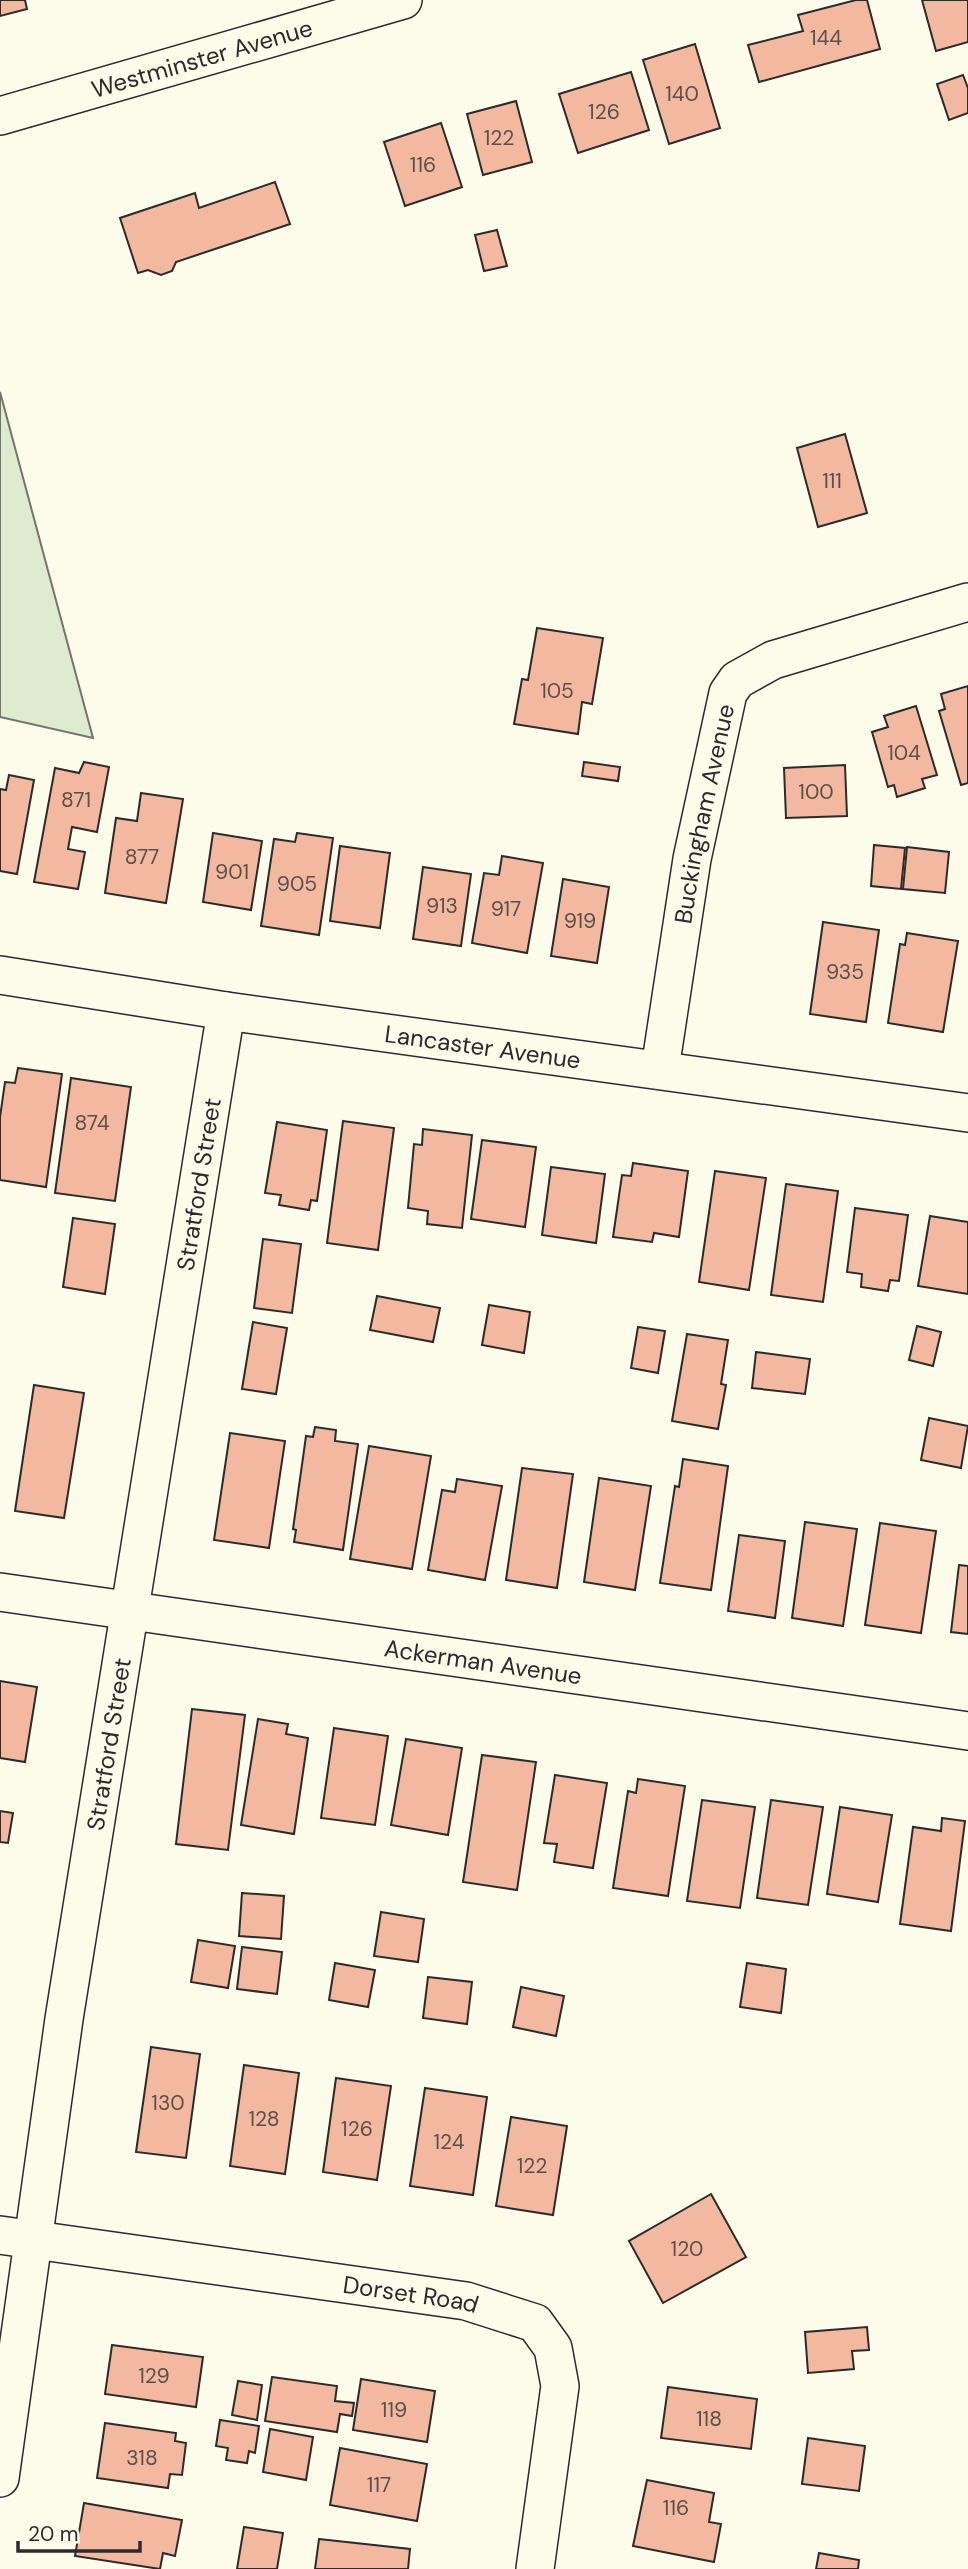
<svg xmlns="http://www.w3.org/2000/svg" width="968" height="2569" font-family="'DM Sans',sans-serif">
<rect width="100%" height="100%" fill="#fdfbea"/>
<path fill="#deebd1" stroke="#74746e" stroke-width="2" d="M 0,392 L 93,738 L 0,717 Z"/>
<g fill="#f2b8a0" stroke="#2b2b2b" stroke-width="2">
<path d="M 0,0 L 25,0 L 27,9 L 0,16 Z"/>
<path d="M 856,0 L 867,0 L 880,49 L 759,82 L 748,45 L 803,31 L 798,15 Z"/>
<path d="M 922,0 L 968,0 L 968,42 L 936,51 Z"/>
<path d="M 695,44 L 720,128 L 669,144 L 643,60 Z"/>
<path d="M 631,72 L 649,130 L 578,153 L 559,94 Z"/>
<path d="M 963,75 L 968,88 L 968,113 L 949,120 L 937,84 Z"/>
<path d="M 516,101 L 532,162 L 483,175 L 467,114 Z"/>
<path d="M 441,123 L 462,187 L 405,206 L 384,142 Z"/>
<path d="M 275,182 L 290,224 L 176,262 L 172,271 L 161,275 L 148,270 L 138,273 L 120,218 L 195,193 L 199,208 Z"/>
<path d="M 497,230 L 507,266 L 484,271 L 475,235 Z"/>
<path d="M 845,434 L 867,513 L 818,527 L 797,448 Z"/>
<path d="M 537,628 L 603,638 L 592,704 L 582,702 L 578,734 L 514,724 L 522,679 L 528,680 Z"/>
<path d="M 968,686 L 968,783 L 961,785 L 939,711 L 945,709 L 941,694 Z"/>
<path d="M 916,706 L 937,775 L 922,779 L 925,788 L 897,797 L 894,785 L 888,787 L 872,732 L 888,727 L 884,716 Z"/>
<path d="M 84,762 L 109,767 L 97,832 L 72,827 L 68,849 L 85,852 L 78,889 L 34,882 L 55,768 L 79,773 Z"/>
<path d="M 584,762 L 620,767 L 618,781 L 582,776 Z"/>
<path d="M 845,765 L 847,816 L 786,818 L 784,768 Z"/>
<path d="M 9,775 L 34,780 L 17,874 L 0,871 L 0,789 L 6,790 Z"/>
<path d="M 141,793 L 183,799 L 166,903 L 105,893 L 116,818 L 137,821 Z"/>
<path d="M 213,833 L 262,841 L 251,910 L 203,902 Z"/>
<path d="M 297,833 L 333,838 L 319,935 L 261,926 L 274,839 L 295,842 Z"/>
<path d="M 874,845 L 905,848 L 901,889 L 871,886 Z"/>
<path d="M 340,846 L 390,853 L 380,928 L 330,921 Z"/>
<path d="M 907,847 L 949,852 L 945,893 L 903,889 Z"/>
<path d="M 502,856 L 543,863 L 527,953 L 472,943 L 484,873 L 499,875 Z"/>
<path d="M 423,867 L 471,874 L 461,946 L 413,939 Z"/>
<path d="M 563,879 L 609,887 L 597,963 L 551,956 Z"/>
<path d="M 823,922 L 879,930 L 866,1022 L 810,1014 Z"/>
<path d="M 907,933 L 958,941 L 943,1032 L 888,1023 L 900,944 L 905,945 Z"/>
<path d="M 18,1068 L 62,1074 L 46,1187 L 0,1180 L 0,1117 L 5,1082 L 15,1083 Z"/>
<path d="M 71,1078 L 131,1087 L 115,1201 L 55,1193 Z"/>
<path d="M 343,1121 L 394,1128 L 378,1250 L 327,1243 Z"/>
<path d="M 277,1122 L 327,1130 L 317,1201 L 311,1200 L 309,1210 L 279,1205 L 281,1195 L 265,1193 Z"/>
<path d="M 423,1129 L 472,1135 L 462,1228 L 427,1224 L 428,1211 L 408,1208 L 414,1144 L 422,1145 Z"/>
<path d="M 482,1140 L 536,1147 L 525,1227 L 471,1219 Z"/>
<path d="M 633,1163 L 688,1171 L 679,1237 L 654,1233 L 652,1242 L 613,1237 L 622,1175 L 631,1176 Z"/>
<path d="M 551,1167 L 605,1174 L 596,1243 L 542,1235 Z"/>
<path d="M 715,1171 L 766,1178 L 749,1290 L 699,1282 Z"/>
<path d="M 786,1184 L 838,1191 L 823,1302 L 771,1295 Z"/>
<path d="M 855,1208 L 908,1215 L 899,1281 L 890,1280 L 888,1291 L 861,1287 L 862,1274 L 847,1272 Z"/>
<path d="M 930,1216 L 968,1222 L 968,1294 L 918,1286 Z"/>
<path d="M 73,1218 L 115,1224 L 105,1294 L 63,1287 Z"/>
<path d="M 263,1239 L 301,1244 L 292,1313 L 254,1308 Z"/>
<path d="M 377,1296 L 440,1308 L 433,1342 L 370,1330 Z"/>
<path d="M 489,1305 L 530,1312 L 524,1353 L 482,1345 Z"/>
<path d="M 253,1322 L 287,1328 L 276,1394 L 242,1389 Z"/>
<path d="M 917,1326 L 941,1332 L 933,1366 L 909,1360 Z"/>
<path d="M 638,1327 L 665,1331 L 658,1373 L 631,1368 Z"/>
<path d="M 687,1334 L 728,1340 L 721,1384 L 726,1385 L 718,1429 L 672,1421 Z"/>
<path d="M 756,1352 L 810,1359 L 805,1394 L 752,1388 Z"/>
<path d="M 34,1385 L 84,1393 L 64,1518 L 15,1511 Z"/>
<path d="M 929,1418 L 968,1426 L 961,1468 L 921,1460 Z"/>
<path d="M 315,1427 L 336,1430 L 335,1441 L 358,1444 L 343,1550 L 294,1542 L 296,1530 L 293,1529 L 306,1436 L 313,1437 Z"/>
<path d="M 230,1433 L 285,1441 L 269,1548 L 214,1540 Z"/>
<path d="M 369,1446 L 431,1456 L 412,1569 L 350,1559 Z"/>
<path d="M 683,1459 L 728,1466 L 711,1590 L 660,1583 L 675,1486 L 679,1487 Z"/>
<path d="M 522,1468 L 573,1474 L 557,1588 L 506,1580 Z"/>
<path d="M 599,1478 L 651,1486 L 635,1590 L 584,1582 Z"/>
<path d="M 457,1479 L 502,1486 L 485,1580 L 428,1570 L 442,1490 L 455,1492 Z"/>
<path d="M 805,1522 L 857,1529 L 843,1626 L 792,1618 Z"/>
<path d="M 880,1523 L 936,1531 L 921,1633 L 865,1625 Z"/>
<path d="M 739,1535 L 785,1541 L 775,1618 L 728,1611 Z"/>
<path d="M 959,1565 L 968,1566 L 968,1634 L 951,1632 Z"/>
<path d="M 0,1681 L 37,1687 L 25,1762 L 0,1758 Z"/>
<path d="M 192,1709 L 245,1715 L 228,1850 L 176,1844 Z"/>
<path d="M 258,1719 L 288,1724 L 286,1734 L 308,1738 L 294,1834 L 241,1825 Z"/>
<path d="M 334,1728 L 388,1736 L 375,1825 L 321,1818 Z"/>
<path d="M 406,1739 L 462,1748 L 448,1835 L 391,1825 Z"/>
<path d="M 482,1755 L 536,1762 L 517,1890 L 463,1882 Z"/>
<path d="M 555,1775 L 607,1783 L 593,1868 L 554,1862 L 557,1844 L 544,1843 Z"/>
<path d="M 638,1779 L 685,1786 L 668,1896 L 613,1888 L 628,1791 L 636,1793 Z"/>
<path d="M 702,1800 L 755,1807 L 740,1908 L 687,1901 Z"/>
<path d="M 771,1800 L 823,1807 L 808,1905 L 757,1898 Z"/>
<path d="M 840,1807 L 892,1815 L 878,1902 L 827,1894 Z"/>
<path d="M 0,1811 L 13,1813 L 8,1843 L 0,1842 Z"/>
<path d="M 942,1818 L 965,1821 L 951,1931 L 900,1924 L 913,1827 L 941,1831 Z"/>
<path d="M 242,1893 L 284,1896 L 281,1939 L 239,1936 Z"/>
<path d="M 381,1912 L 424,1919 L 418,1962 L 374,1956 Z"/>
<path d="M 198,1940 L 235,1946 L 228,1988 L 191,1982 Z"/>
<path d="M 242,1947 L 282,1952 L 277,1994 L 237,1989 Z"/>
<path d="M 335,1963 L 375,1970 L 368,2007 L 329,2000 Z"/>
<path d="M 747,1963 L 786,1969 L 781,2013 L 740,2007 Z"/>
<path d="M 428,1977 L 472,1982 L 467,2024 L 423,2018 Z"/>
<path d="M 521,1987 L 564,1996 L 556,2036 L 513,2027 Z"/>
<path d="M 151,2047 L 200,2054 L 186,2158 L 136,2152 Z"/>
<path d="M 244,2065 L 299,2073 L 285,2174 L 230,2166 Z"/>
<path d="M 336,2078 L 391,2086 L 377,2180 L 323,2172 Z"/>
<path d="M 425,2088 L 487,2097 L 473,2195 L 410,2186 Z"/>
<path d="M 511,2117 L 567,2126 L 553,2215 L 496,2206 Z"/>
<path d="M 711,2194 L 746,2257 L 663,2303 L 629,2241 Z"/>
<path d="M 867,2327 L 869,2350 L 852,2351 L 854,2369 L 808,2373 L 805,2332 Z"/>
<path d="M 112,2345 L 203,2357 L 196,2407 L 105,2394 Z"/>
<path d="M 272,2377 L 337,2386 L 335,2401 L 354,2403 L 352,2416 L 340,2414 L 337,2432 L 265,2421 Z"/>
<path d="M 361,2379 L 435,2391 L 427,2442 L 353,2430 Z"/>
<path d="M 238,2381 L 262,2385 L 257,2420 L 232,2415 Z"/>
<path d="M 668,2387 L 757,2399 L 751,2449 L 661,2438 Z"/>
<path d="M 220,2420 L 259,2426 L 255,2453 L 249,2451 L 247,2463 L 226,2460 L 228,2448 L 216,2446 Z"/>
<path d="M 105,2423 L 176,2433 L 175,2441 L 186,2443 L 182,2475 L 170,2474 L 168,2488 L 97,2478 Z"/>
<path d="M 270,2429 L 313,2437 L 306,2480 L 263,2472 Z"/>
<path d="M 808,2438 L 865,2446 L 859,2491 L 802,2484 Z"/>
<path d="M 340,2448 L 427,2464 L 417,2521 L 330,2505 Z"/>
<path d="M 647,2480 L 714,2493 L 709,2522 L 721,2524 L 714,2562 L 633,2546 Z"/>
<path d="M 84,2503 L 182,2520 L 175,2556 L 163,2553 L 160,2569 L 75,2556 Z"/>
<path d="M 244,2527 L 283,2533 L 277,2569 L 237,2569 Z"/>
<path d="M 319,2539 L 410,2549 L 408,2569 L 315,2569 Z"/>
<path d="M 819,2553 L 859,2560 L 858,2569 L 816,2569 Z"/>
</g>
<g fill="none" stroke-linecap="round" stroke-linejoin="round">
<g stroke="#2b2b2b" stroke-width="40">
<g id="minor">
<path id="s1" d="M 0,116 L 403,0"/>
<path id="s2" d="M 0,975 L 226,1011 L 968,1113"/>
<path id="s3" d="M 660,1069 L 692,859 L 728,693 L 737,680 L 773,660 L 968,602"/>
<path id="s4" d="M 0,1592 L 968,1731"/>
<path id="s5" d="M 0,2235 L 466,2301 L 535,2323 L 553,2348 L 560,2386 L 535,2569"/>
<path id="s6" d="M 0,2478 L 64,2019 L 226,1011"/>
</g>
</g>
<use href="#minor" stroke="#fdfbea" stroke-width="37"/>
</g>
<g text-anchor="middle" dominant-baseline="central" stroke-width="5" stroke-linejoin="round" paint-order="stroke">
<g font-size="21" fill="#5d4e48">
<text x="826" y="38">144</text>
<text x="682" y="94">140</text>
<text x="604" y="112">126</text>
<text x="499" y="138">122</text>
<text x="423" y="165">116</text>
<text x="832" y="481">111</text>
<text x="557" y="691">105</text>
<text x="904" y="753">104</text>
<text x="816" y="792">100</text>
<text x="76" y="800">871</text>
<text x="142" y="857">877</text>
<text x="232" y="872">901</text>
<text x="297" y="884">905</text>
<text x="442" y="906">913</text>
<text x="506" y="909">917</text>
<text x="580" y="921">919</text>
<text x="845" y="972">935</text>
<text x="92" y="1123">874</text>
<text x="168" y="2103">130</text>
<text x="264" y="2119">128</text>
<text x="357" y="2129">126</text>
<text x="449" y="2142">124</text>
<text x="532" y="2166">122</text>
<text x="687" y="2249">120</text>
<text x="154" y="2376">129</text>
<text x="394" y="2410">119</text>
<text x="709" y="2419">118</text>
<text x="142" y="2458">318</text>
<text x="379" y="2485">117</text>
<text x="676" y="2508">116</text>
</g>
<g font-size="24" fill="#2b2b2b" stroke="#fdfbea">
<text stroke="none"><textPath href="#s1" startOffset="210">Westminster Avenue</textPath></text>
<text stroke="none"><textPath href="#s3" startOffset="259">Buckingham Avenue</textPath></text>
<text stroke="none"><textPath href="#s2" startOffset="488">Lancaster Avenue</textPath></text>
<text stroke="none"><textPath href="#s6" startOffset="1309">Stratford Street</textPath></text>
<text stroke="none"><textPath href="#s4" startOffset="488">Ackerman Avenue</textPath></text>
<text stroke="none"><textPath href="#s6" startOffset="742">Stratford Street</textPath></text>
<text stroke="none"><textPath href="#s5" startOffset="415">Dorset Road</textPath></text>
</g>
</g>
<path d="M18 2541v10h122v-10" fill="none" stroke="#2b2b2b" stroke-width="3.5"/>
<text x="28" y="2541" font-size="21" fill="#2b2b2b" stroke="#fdfbea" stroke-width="5" paint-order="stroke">20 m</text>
</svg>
